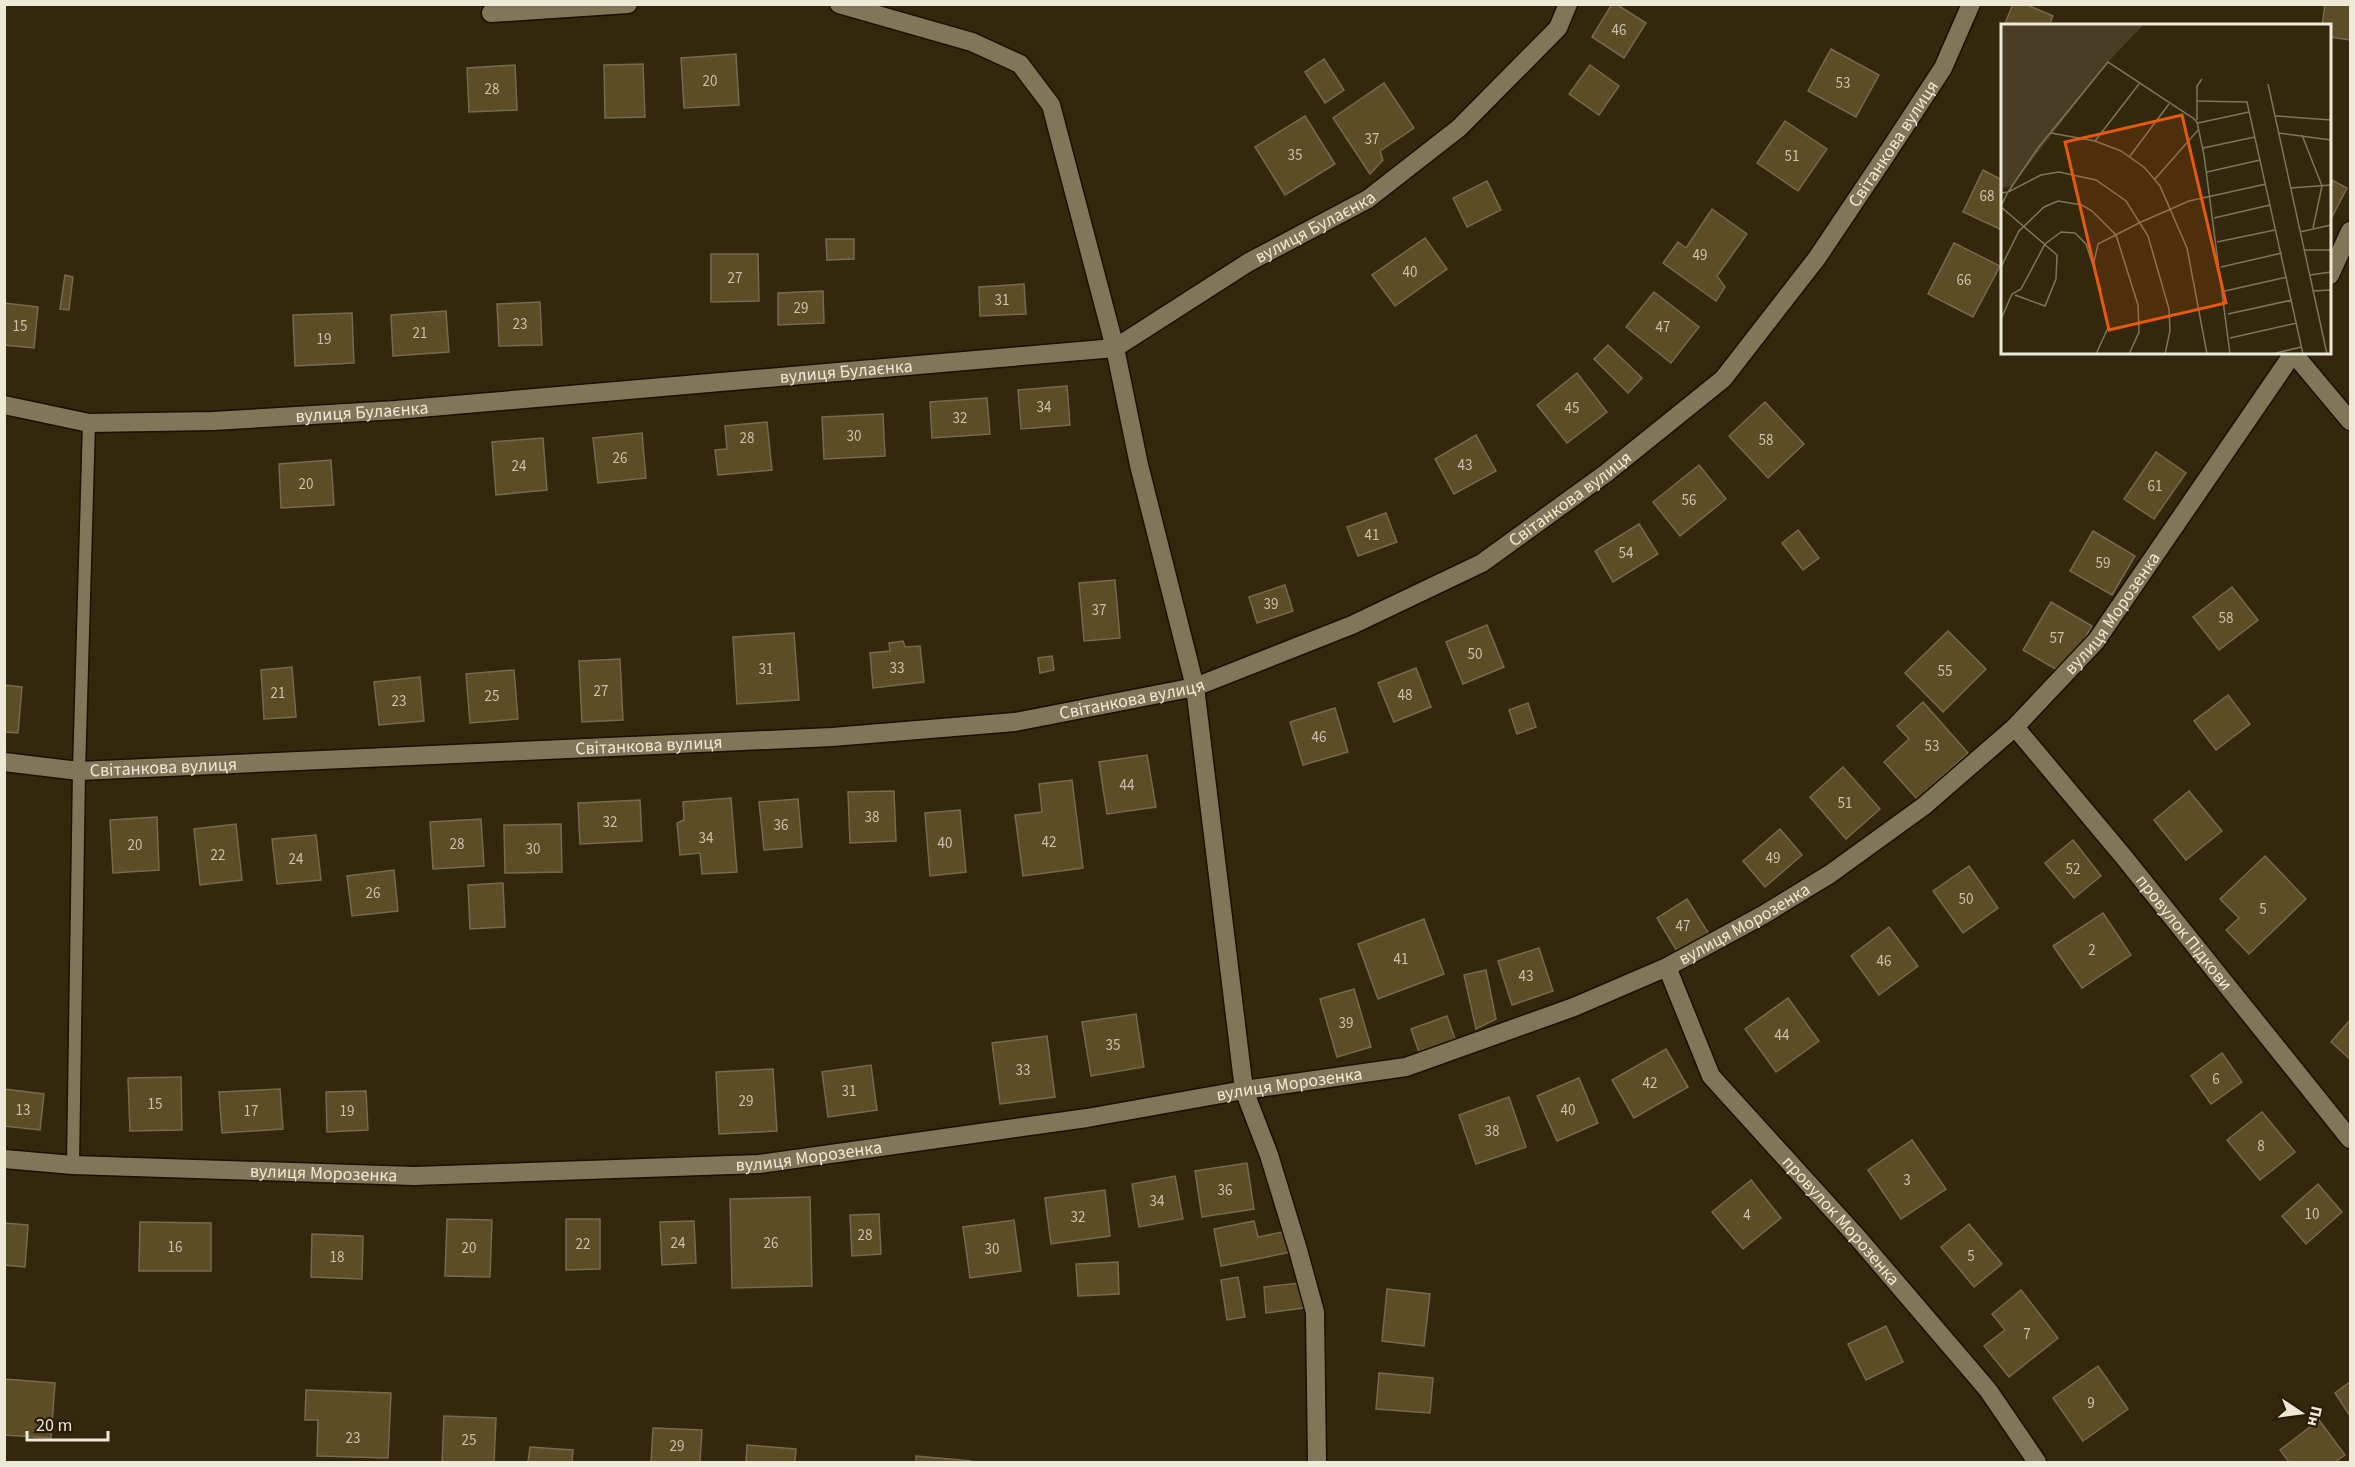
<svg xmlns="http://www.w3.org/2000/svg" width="2355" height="1467" font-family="'Source Sans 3',sans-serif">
<rect width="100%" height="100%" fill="#33280c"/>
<g fill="#5c4d26" stroke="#766a4d" stroke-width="1.5">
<path d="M 1612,4 L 1616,4 L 1646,23 L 1624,58 L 1592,37 Z"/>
<path d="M 2013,4 L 2025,4 L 2053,16 L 2049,26 L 2004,26 Z"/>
<path d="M 2325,4 L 2350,4 L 2350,40 L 2330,37 L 2330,26 L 2322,26 Z"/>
<path d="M 1831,49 L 1879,75 L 1856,117 L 1808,91 Z"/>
<path d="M 736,54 L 739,105 L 684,108 L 681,58 Z"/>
<path d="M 1324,59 L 1344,90 L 1325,103 L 1305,72 Z"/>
<path d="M 643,64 L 645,117 L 605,118 L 604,65 Z"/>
<path d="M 515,65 L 517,110 L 469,112 L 467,68 Z"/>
<path d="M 1590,65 L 1619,86 L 1599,115 L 1569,94 Z"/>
<path d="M 1384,83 L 1414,128 L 1380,151 L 1383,160 L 1370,174 L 1333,118 Z"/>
<path d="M 1305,116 L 1335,164 L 1285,195 L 1255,147 Z"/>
<path d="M 1785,121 L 1827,149 L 1798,191 L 1757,163 Z"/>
<path d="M 1983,170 L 2002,180 L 2002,230 L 1963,212 Z"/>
<path d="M 2330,179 L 2347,188 L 2330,221 Z"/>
<path d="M 1487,181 L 1501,210 L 1467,227 L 1453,198 Z"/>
<path d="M 1712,209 L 1747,234 L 1717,276 L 1725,287 L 1716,301 L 1663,263 L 1678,242 L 1686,248 Z"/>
<path d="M 1425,238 L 1447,269 L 1395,306 L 1372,275 Z"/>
<path d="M 826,239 L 854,239 L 854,259 L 827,260 Z"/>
<path d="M 1954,243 L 2000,266 L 1973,317 L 1928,294 Z"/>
<path d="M 711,254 L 758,254 L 759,301 L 711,302 Z"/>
<path d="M 65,275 L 73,277 L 69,310 L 60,309 Z"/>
<path d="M 1024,284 L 1026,314 L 980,316 L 979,287 Z"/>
<path d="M 823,291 L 824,323 L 778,325 L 778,293 Z"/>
<path d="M 1654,292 L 1699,327 L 1671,363 L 1626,327 Z"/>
<path d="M 540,302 L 542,345 L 499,346 L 497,304 Z"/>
<path d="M 4,303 L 38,307 L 34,348 L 4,345 Z"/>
<path d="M 446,311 L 449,352 L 393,356 L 391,315 Z"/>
<path d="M 352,313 L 354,363 L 295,366 L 293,315 Z"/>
<path d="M 1608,345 L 1642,378 L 1628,393 L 1594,359 Z"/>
<path d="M 1577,373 L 1607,412 L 1567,443 L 1537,405 Z"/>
<path d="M 1067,386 L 1070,425 L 1021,429 L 1018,390 Z"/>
<path d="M 987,398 L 990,434 L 932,438 L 930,402 Z"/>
<path d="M 1765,402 L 1804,444 L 1768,478 L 1729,436 Z"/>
<path d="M 883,414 L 885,456 L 824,459 L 822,417 Z"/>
<path d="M 767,422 L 772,470 L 718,475 L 715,450 L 727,449 L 725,426 Z"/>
<path d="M 642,433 L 646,478 L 598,483 L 593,438 Z"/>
<path d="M 1476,435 L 1496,471 L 1454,494 L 1435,459 Z"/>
<path d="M 543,438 L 547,490 L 496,495 L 492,442 Z"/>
<path d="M 2156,452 L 2186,473 L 2154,519 L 2124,499 Z"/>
<path d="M 331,460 L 334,505 L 281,508 L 279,464 Z"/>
<path d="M 1699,465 L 1726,499 L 1680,536 L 1653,502 Z"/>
<path d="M 1386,513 L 1397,542 L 1358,556 L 1347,527 Z"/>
<path d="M 1639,524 L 1658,554 L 1613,582 L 1595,551 Z"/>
<path d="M 1798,530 L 1819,558 L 1803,570 L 1782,543 Z"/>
<path d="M 2093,531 L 2135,556 L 2112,595 L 2070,571 Z"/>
<path d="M 1115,580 L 1120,638 L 1084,641 L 1079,583 Z"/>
<path d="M 1285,585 L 1293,611 L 1257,623 L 1249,597 Z"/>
<path d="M 2232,587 L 2258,620 L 2219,650 L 2193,617 Z"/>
<path d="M 2051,602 L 2092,626 L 2064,674 L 2023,650 Z"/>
<path d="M 1487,625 L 1504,667 L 1463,684 L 1446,642 Z"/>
<path d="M 1948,631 L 1986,669 L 1943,712 L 1905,673 Z"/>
<path d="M 794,633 L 799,700 L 737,704 L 733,637 Z"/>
<path d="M 903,641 L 905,647 L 920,646 L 924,682 L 873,688 L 870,653 L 890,651 L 889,643 Z"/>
<path d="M 1052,656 L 1054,670 L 1040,673 L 1038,658 Z"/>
<path d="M 620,659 L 623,720 L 582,722 L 579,661 Z"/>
<path d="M 292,667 L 296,717 L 264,719 L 261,670 Z"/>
<path d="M 1416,668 L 1431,707 L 1394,722 L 1378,683 Z"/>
<path d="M 514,670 L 518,719 L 470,723 L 466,674 Z"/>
<path d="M 420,677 L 424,721 L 379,725 L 374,682 Z"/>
<path d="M 4,685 L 22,687 L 18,733 L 4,732 Z"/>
<path d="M 2228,695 L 2250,724 L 2216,750 L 2194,721 Z"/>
<path d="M 1923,702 L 1968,753 L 1917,799 L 1884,762 L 1909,739 L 1897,726 Z"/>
<path d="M 1528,703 L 1536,727 L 1517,734 L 1509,710 Z"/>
<path d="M 1335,708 L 1348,752 L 1303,765 L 1290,722 Z"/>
<path d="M 1147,755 L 1156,807 L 1107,814 L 1099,762 Z"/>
<path d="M 1843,767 L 1880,809 L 1846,839 L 1810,797 Z"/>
<path d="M 1072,780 L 1083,868 L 1023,876 L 1015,815 L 1042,812 L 1039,784 Z"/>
<path d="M 894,791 L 896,841 L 850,843 L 848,792 Z"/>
<path d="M 2189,791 L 2222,831 L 2186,860 L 2154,820 Z"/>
<path d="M 731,798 L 737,872 L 702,874 L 700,853 L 680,855 L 677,823 L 684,820 L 683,802 Z"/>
<path d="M 798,799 L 802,847 L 764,850 L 759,802 Z"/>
<path d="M 640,800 L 642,841 L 580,844 L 578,803 Z"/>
<path d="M 960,810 L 966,872 L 930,876 L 925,813 Z"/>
<path d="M 157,817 L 159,870 L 113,873 L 110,820 Z"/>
<path d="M 481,819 L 484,866 L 433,869 L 430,822 Z"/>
<path d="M 236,824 L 242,880 L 200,885 L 194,829 Z"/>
<path d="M 561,824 L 562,872 L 505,873 L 504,825 Z"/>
<path d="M 1780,829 L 1802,855 L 1765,887 L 1743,861 Z"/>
<path d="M 316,835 L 321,880 L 277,884 L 272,839 Z"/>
<path d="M 2073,840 L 2101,876 L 2074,898 L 2045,863 Z"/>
<path d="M 2265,856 L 2306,899 L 2249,954 L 2226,930 L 2239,918 L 2220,899 Z"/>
<path d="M 1969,866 L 1998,908 L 1963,933 L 1933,891 Z"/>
<path d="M 394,870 L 398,911 L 352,916 L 347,876 Z"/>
<path d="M 503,883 L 505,927 L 470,929 L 468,885 Z"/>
<path d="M 1687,899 L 1709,934 L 1678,953 L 1657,918 Z"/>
<path d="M 2103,913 L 2131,955 L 2082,988 L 2053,946 Z"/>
<path d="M 1424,919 L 1444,974 L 1378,999 L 1358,944 Z"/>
<path d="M 1889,927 L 1918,966 L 1879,995 L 1851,956 Z"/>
<path d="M 1539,948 L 1553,991 L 1512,1005 L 1498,961 Z"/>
<path d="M 1486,970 L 1496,1019 L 1476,1029 L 1464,975 Z"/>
<path d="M 1354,989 L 1371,1047 L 1337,1057 L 1320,999 Z"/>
<path d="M 1788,998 L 1819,1041 L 1776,1072 L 1745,1029 Z"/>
<path d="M 1136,1014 L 1144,1067 L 1091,1076 L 1082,1022 Z"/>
<path d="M 1447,1016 L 1455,1039 L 1419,1052 L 1411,1029 Z"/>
<path d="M 2350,1020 L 2350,1059 L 2331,1042 Z"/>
<path d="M 1047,1036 L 1055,1097 L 1000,1104 L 992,1043 Z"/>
<path d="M 1666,1049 L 1688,1087 L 1634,1118 L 1612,1080 Z"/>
<path d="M 2222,1053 L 2242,1082 L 2211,1104 L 2191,1076 Z"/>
<path d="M 871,1065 L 877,1110 L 828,1117 L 822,1072 Z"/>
<path d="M 773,1069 L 777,1131 L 719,1134 L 716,1072 Z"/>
<path d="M 181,1077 L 182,1130 L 130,1131 L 128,1078 Z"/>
<path d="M 1579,1078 L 1598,1123 L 1557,1141 L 1537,1096 Z"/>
<path d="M 4,1089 L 44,1094 L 40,1130 L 4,1126 Z"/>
<path d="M 280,1089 L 283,1129 L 222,1133 L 219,1092 Z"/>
<path d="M 366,1091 L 368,1130 L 327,1132 L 326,1092 Z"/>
<path d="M 1509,1097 L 1526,1147 L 1476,1164 L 1459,1115 Z"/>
<path d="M 2262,1112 L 2295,1152 L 2260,1180 L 2227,1140 Z"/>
<path d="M 1912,1140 L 1946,1189 L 1901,1219 L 1868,1170 Z"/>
<path d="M 1247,1163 L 1254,1209 L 1202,1217 L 1195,1171 Z"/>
<path d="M 1175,1176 L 1183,1219 L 1139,1227 L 1132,1184 Z"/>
<path d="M 1751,1180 L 1781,1218 L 1743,1249 L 1712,1212 Z"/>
<path d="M 2318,1184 L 2342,1212 L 2306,1244 L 2282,1216 Z"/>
<path d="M 1105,1190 L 1110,1236 L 1051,1244 L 1045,1198 Z"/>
<path d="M 810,1197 L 812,1286 L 732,1288 L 730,1199 Z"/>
<path d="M 879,1214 L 881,1254 L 852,1256 L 850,1215 Z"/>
<path d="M 447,1219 L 492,1220 L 490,1277 L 445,1276 Z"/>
<path d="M 566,1219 L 600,1219 L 600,1269 L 566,1270 Z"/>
<path d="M 1014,1220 L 1021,1271 L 970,1278 L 963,1227 Z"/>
<path d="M 694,1221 L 696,1263 L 662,1265 L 660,1222 Z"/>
<path d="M 1254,1221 L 1258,1237 L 1288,1231 L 1292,1252 L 1221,1266 L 1214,1229 Z"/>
<path d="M 140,1222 L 211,1223 L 211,1271 L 139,1271 Z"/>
<path d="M 4,1223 L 28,1225 L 25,1267 L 4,1265 Z"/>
<path d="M 1969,1224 L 2002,1264 L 1974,1287 L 1941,1247 Z"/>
<path d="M 312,1234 L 363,1236 L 362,1279 L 311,1277 Z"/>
<path d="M 1118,1262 L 1119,1294 L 1078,1296 L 1076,1264 Z"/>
<path d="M 1238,1277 L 1245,1317 L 1227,1320 L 1221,1280 Z"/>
<path d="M 1300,1283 L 1303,1308 L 1266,1313 L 1264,1287 Z"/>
<path d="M 1387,1289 L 1430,1294 L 1424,1346 L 1382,1341 Z"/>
<path d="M 2021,1290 L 2058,1338 L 2009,1377 L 1984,1346 L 2005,1330 L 1992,1314 Z"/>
<path d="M 1886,1326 L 1903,1362 L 1866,1380 L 1848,1344 Z"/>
<path d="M 2098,1366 L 2128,1409 L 2083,1441 L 2053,1398 Z"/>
<path d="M 1379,1373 L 1433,1378 L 1430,1413 L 1376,1409 Z"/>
<path d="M 4,1379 L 55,1383 L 51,1438 L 4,1435 Z"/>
<path d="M 2350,1382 L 2350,1416 L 2335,1393 Z"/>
<path d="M 306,1390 L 391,1393 L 388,1458 L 317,1456 L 318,1420 L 305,1420 Z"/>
<path d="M 444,1416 L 496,1418 L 494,1462 L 442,1462 Z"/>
<path d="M 2319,1420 L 2345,1455 L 2335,1462 L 2289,1462 L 2280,1450 Z"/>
<path d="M 653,1428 L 702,1430 L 700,1462 L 651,1462 Z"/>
<path d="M 747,1445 L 796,1449 L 795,1462 L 746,1462 Z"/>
<path d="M 530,1447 L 573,1450 L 572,1462 L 528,1462 Z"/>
<path d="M 916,1456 L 971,1461 L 971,1462 L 916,1462 Z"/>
</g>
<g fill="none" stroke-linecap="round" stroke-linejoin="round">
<g stroke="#1a1100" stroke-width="15">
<path id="service" d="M 73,1165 L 79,771 L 89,423"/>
</g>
<g stroke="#1a1100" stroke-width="21">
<g id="minor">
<path d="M 839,4 L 972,42 L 1020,64 L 1051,105 L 1115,348 L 1139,465 L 1195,687 L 1244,1090 L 1269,1155 L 1298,1250 L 1315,1312 L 1317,1462"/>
<path d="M 491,13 L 628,4"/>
<path d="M 2330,275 L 2350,231"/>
<path d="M 2294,354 L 2350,421"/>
<path id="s1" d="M 4,405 L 89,423 L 213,421 L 396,410 L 1115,348 L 1249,262 L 1368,199 L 1459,128 L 1558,28 L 1568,4"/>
<path id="s2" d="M 2015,727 L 2123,856 L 2350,1139"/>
<path id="s3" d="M 1667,967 L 1711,1076 L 1858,1238 L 1988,1390 L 2037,1462"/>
<path id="s4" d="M 4,1159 L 73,1165 L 414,1176 L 759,1164 L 1087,1118 L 1244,1090 L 1406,1067 L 1574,1007 L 1667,967 L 1763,915 L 1830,874 L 1924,806 L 2015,727 L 2096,641 L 2294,352"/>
</g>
</g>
<g stroke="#1a1100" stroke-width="21">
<g id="tertiary">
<path id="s5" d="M 4,762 L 79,771 L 832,737 L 1015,722 L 1195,687 L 1352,625 L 1482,563 L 1605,474 L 1723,379 L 1817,258 L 1886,155 L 1943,68 L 1971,4"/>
</g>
</g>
<use href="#service" stroke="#827658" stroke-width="12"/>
<use href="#minor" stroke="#827658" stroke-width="18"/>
<use href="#tertiary" stroke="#827658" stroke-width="18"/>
</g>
<g text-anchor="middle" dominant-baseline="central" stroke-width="4.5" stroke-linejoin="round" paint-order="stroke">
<g font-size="15" fill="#cac1ab">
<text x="1619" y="30">46</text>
<text x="710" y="81">20</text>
<text x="1843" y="83">53</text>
<text x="492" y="89">28</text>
<text x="1372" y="139">37</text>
<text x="1295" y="155">35</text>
<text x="1792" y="156">51</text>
<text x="1987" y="196">68</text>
<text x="1700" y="255">49</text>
<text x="1410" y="272">40</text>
<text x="735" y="278">27</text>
<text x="1964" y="280">66</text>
<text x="1002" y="300">31</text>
<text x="801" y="308">29</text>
<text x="520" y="324">23</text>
<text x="20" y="326">15</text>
<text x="1663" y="327">47</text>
<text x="420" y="333">21</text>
<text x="324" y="339">19</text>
<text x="1044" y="407">34</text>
<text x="1572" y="408">45</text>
<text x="960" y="418">32</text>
<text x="854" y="436">30</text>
<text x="747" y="438">28</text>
<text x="1766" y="440">58</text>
<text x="620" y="458">26</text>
<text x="1465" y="465">43</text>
<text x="519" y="466">24</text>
<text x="306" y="484">20</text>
<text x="2155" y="486">61</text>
<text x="1689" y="500">56</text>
<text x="1372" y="535">41</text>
<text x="1626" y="553">54</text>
<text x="2103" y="563">59</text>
<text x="1271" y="604">39</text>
<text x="1099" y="610">37</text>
<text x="2226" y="618">58</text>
<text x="2057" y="638">57</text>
<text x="1475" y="654">50</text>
<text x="897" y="668">33</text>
<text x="766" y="669">31</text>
<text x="1945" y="671">55</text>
<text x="601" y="691">27</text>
<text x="278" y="693">21</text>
<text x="1405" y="695">48</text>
<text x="492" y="696">25</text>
<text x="399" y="701">23</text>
<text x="1319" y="737">46</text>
<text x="1932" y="746">53</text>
<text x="1127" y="785">44</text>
<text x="1845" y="803">51</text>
<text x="872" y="817">38</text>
<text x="610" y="822">32</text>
<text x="781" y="825">36</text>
<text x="706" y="838">34</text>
<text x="1049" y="842">42</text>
<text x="945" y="843">40</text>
<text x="457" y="844">28</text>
<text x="135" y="845">20</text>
<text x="533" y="849">30</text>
<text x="218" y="855">22</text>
<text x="1773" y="858">49</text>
<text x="296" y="859">24</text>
<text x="2073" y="869">52</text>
<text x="373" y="893">26</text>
<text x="1966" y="899">50</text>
<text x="2263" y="909">5</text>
<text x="1683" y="926">47</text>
<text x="2092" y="950">2</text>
<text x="1401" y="959">41</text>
<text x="1884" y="961">46</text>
<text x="1526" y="976">43</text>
<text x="1346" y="1023">39</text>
<text x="1782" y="1035">44</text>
<text x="1113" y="1045">35</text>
<text x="1023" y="1070">33</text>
<text x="2216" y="1079">6</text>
<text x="1650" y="1083">42</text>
<text x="849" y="1091">31</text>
<text x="746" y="1101">29</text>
<text x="155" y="1104">15</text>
<text x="23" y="1110">13</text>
<text x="1568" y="1110">40</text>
<text x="251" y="1111">17</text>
<text x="347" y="1111">19</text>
<text x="1492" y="1131">38</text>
<text x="2261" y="1146">8</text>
<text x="1907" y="1180">3</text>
<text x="1225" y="1190">36</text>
<text x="1157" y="1201">34</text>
<text x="2312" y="1214">10</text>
<text x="1747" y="1215">4</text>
<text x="1078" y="1217">32</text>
<text x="865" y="1235">28</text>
<text x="678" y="1243">24</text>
<text x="771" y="1243">26</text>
<text x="583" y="1244">22</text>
<text x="175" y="1247">16</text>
<text x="469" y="1248">20</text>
<text x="992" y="1249">30</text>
<text x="1971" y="1256">5</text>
<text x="337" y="1257">18</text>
<text x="2027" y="1334">7</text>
<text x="2091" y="1403">9</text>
<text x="353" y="1438">23</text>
<text x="469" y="1440">25</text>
<text x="677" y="1446">29</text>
</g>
<g font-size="18" fill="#eee8d7" stroke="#291e03">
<text stroke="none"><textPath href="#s5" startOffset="2103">Світанкова вулиця</textPath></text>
<text stroke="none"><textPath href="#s1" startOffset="1350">вулиця Булаєнка</textPath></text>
<text stroke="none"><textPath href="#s1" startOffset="846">вулиця Булаєнка</textPath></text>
<text stroke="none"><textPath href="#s1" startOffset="360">вулиця Булаєнка</textPath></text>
<text stroke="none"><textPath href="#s5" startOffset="1618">Світанкова вулиця</textPath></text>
<text stroke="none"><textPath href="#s4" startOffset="2264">вулиця Морозенка</textPath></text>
<text stroke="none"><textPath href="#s5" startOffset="1132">Світанкова вулиця</textPath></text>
<text stroke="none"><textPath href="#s5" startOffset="646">Світанкова вулиця</textPath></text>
<text stroke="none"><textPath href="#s5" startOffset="160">Світанкова вулиця</textPath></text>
<text stroke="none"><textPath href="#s4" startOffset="1778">вулиця Морозенка</textPath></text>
<text stroke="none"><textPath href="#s2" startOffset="266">провулок Підкови</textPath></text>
<text stroke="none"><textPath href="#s4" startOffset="1292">вулиця Морозенка</textPath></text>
<text stroke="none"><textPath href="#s4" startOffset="806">вулиця Морозенка</textPath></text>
<text stroke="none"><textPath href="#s4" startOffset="320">вулиця Морозенка</textPath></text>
<text stroke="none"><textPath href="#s3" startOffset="312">провулок Морозенка</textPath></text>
</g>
</g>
<g transform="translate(2001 24)">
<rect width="330" height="330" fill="#33280c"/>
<path d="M 0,0 L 143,0 L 107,38 L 11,162 L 0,164 Z" fill="#493e25"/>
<path fill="none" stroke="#7e755d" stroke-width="1.5" d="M 267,60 L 326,330M 195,77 L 246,78 L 302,330M 275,92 L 330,96M 196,96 L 196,62 L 201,55M 197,99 L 248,88M 50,109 L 94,117 L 120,127 L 144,144 L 159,162 L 186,224 L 206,330M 278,109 L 330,116M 301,111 L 321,162 L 312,204M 94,117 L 138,60M 202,124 L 254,113M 129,132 L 168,80M 206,148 L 259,136M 154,155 L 198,105M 289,164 L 330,161M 0,169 L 7,168 L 37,124 L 107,38 L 192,94 L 196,98 L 203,131 L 229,330M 0,182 L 7,168 L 40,151 L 58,148 L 95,156 L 125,177 L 147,212 L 168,285 L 169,307 L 164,330M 0,183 L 56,231 L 55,255 L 44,282 L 14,271M 213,194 L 269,181M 299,208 L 330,201M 216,218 L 274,206M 303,226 L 330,226M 92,242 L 97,220 L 140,198 L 188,177 L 265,160M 0,243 L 18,207 L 43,183 L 57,177 L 81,181 L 91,187 L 115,211 L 137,281 L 138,308 L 128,330M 220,243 L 281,229M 309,251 L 330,248M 224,267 L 286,253M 312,267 L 330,266M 227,290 L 291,276M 0,295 L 11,270 L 20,265 L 44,220 L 60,208 L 74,209 L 85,220 L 100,266M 229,314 L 296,299M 95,330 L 107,304M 271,330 L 300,323"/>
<path fill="#e8590c" fill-opacity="0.15" stroke="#e8590c" stroke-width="3" d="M 181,91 L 225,279 L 108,306 L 64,118 Z"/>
<rect width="330" height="330" fill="none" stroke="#eee8d7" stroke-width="3"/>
</g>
<rect width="2355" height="1467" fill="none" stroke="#eee8d7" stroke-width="12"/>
<g transform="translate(2301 1413) rotate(103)" stroke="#291e03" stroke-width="4.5" paint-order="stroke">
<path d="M0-4.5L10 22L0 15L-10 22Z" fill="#eee8d7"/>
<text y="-9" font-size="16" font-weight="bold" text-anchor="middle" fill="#eee8d7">Пн</text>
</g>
<path d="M27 1431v9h81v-9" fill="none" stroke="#eee8d7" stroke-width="3"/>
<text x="36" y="1431" font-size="18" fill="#eee8d7" stroke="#291e03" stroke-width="4.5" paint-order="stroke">20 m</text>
</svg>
